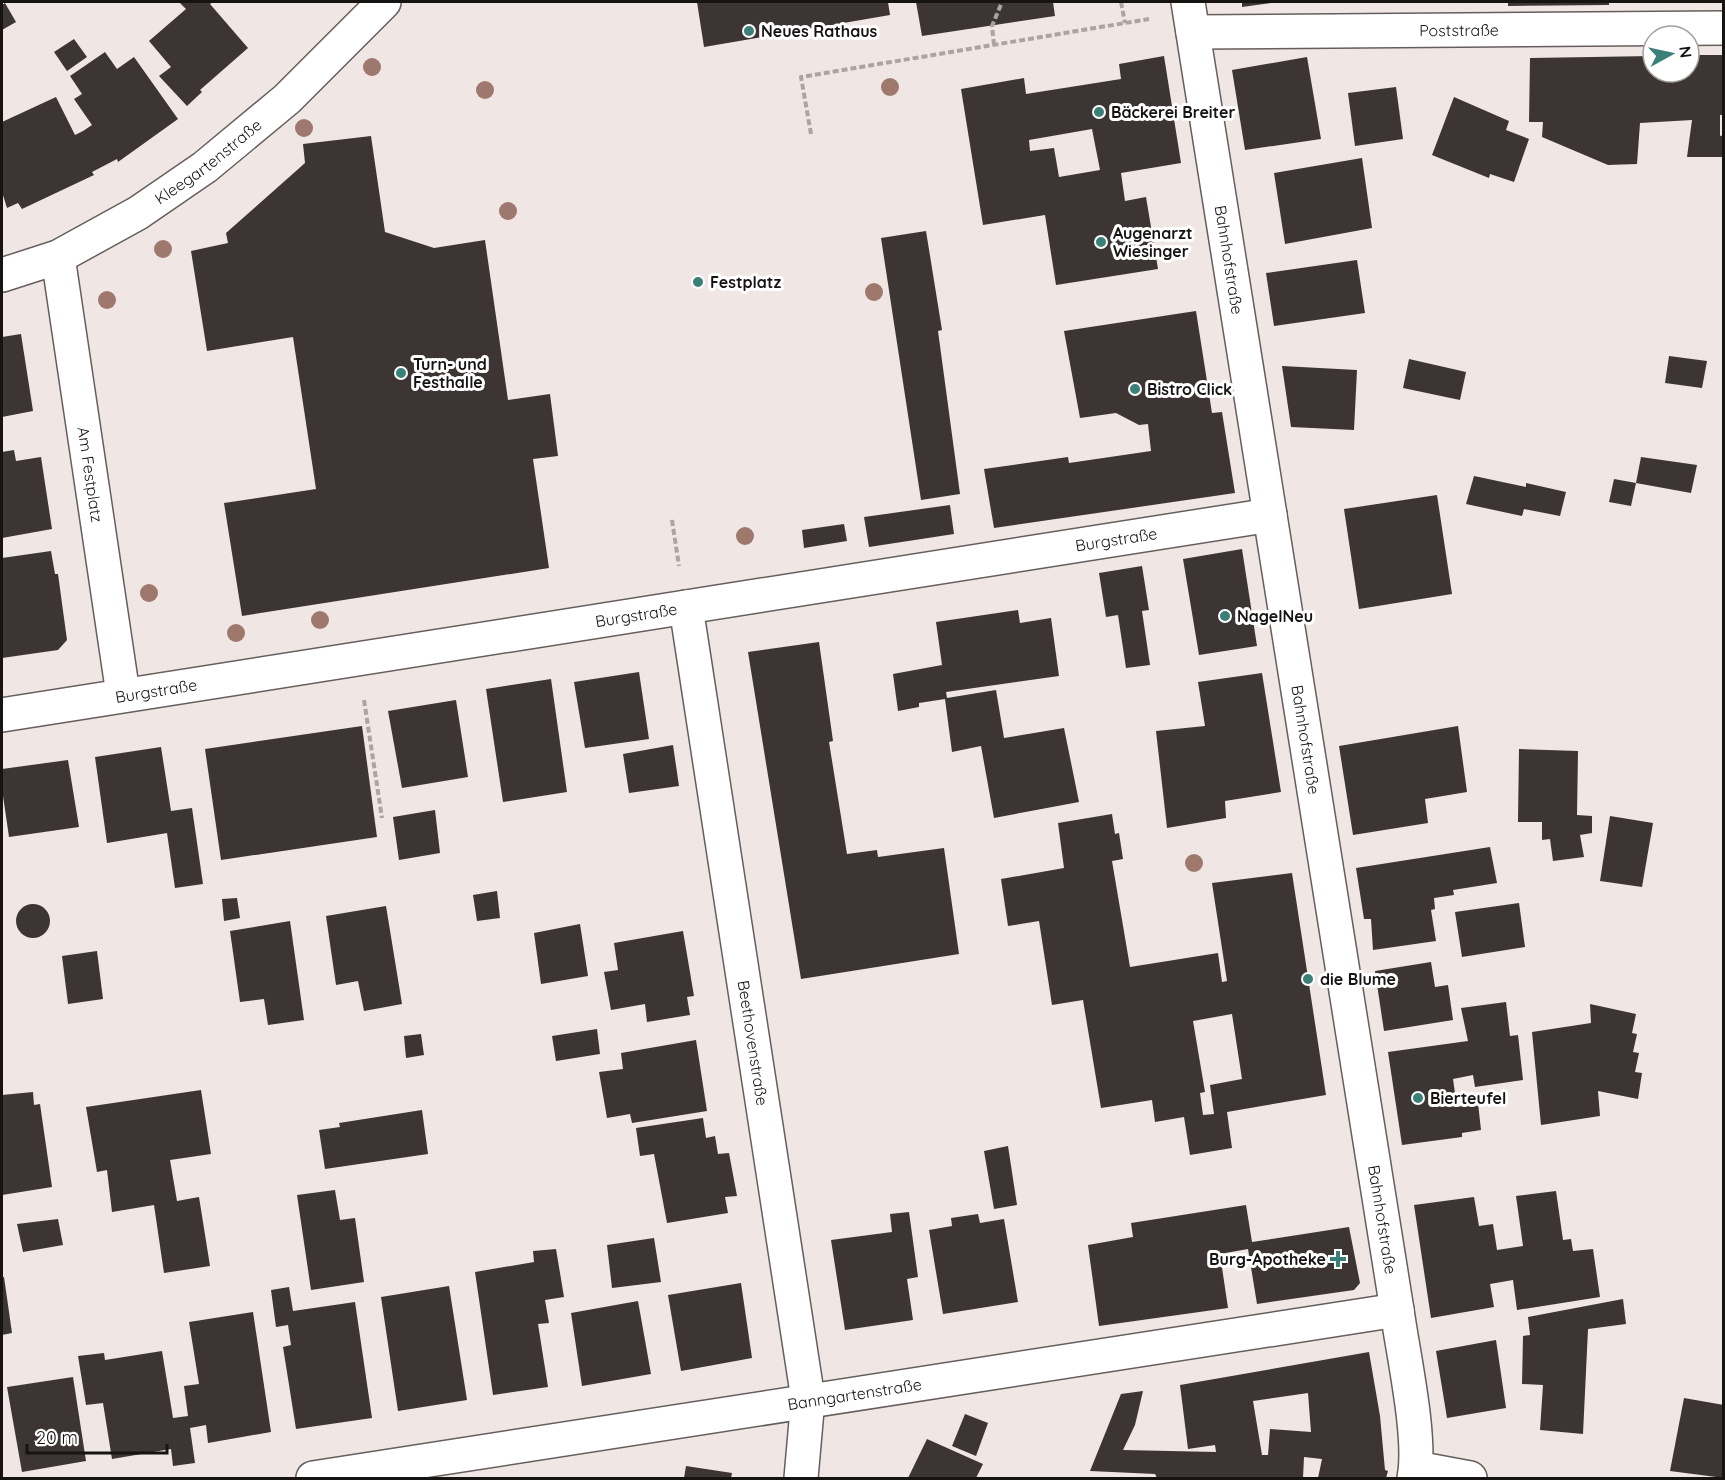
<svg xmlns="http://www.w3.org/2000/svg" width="1725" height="1480" font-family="Quicksand,sans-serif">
<rect width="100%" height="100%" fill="#f0e7e5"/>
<g fill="#3c3533" fill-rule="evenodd">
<path d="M 179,2 L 213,2 L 210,4 L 248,48 L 200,90 L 202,92 L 187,106 L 159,76 L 171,67 L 149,41 L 186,9 Z"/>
<path d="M 697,2 L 888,2 L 890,15 L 704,47 Z"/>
<path d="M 916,2 L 1053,2 L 1055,16 L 922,36 Z"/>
<path d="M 1242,2 L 1271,2 L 1271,3 L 1242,7 Z"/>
<path d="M 1508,2 L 1609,2 L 1609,5 L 1508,6 Z"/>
<path d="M 5,3 L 16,22 L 2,30 L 2,5 Z"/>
<path d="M 74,39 L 87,57 L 67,71 L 54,52 Z"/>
<path d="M 105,52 L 117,69 L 134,57 L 178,119 L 118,162 L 117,159 L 92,172 L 94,175 L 22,209 L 18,203 L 7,208 L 2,192 L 2,122 L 56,97 L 75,135 L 83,131 L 92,125 L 74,99 L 82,94 L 70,76 Z"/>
<path d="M 1689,55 L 1724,55 L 1724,115 L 1720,115 L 1720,136 L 1724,135 L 1724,157 L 1687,157 L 1692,120 L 1640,123 L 1637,164 L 1608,165 L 1542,137 L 1543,122 L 1529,122 L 1530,58 L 1653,56 L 1653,72 L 1689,72 Z"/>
<path d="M 1164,56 L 1181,163 L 1121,173 L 1125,201 L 1146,197 L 1158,269 L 1056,285 L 1045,215 L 983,225 L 961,89 L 1024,78 L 1026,94 L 1121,79 L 1119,64 ZM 1092,129 L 1100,170 L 1059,177 L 1054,148 L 1030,151 L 1029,140 Z"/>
<path d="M 1307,57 L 1321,139 L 1245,150 L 1232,70 Z"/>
<path d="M 1396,87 L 1403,139 L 1355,146 L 1348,93 Z"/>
<path d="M 1454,97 L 1509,121 L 1506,130 L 1529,139 L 1514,182 L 1490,174 L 1489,178 L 1432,155 Z"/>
<path d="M 371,136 L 385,232 L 434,248 L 485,240 L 508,400 L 550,394 L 558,456 L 533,459 L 549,568 L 242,616 L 224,503 L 316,489 L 293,337 L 207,351 L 191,251 L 228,243 L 226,233 L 305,163 L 303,144 Z"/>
<path d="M 1362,158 L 1372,228 L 1285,244 L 1274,173 Z"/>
<path d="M 926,231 L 942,330 L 938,331 L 960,494 L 921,500 L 881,238 Z"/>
<path d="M 1357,260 L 1365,313 L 1274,326 L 1266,273 Z"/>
<path d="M 1196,311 L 1212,413 L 1222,412 L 1235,493 L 994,528 L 984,469 L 1068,457 L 1069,463 L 1151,451 L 1148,424 L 1139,425 L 1116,413 L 1080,418 L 1064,331 Z"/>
<path d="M 21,334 L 33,411 L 2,417 L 2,337 Z"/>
<path d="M 1669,356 L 1707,361 L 1702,388 L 1665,383 Z"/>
<path d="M 1409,359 L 1466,372 L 1460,400 L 1403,388 Z"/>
<path d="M 1282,366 L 1357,370 L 1354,430 L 1291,427 Z"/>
<path d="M 14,450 L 16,461 L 41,457 L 52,529 L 2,538 L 2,452 Z"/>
<path d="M 1641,457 L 1697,465 L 1691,493 L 1636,483 Z"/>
<path d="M 1474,476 L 1526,487 L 1526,483 L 1566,492 L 1560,516 L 1524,509 L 1522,516 L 1466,504 Z"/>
<path d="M 1614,479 L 1636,483 L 1631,506 L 1609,502 Z"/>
<path d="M 1437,495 L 1452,594 L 1359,609 L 1344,509 Z"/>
<path d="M 950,505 L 954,534 L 869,547 L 864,517 Z"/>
<path d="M 844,524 L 847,541 L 804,548 L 802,530 Z"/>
<path d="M 1242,549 L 1257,646 L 1199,655 L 1183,559 Z"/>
<path d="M 51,551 L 55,574 L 58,574 L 67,640 L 58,650 L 2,658 L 2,558 Z"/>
<path d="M 1142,566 L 1149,610 L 1142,611 L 1150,665 L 1126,668 L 1118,615 L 1106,617 L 1099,573 Z"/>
<path d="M 1018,610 L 1020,623 L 1051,618 L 1059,676 L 946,692 L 947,698 L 996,690 L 1004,738 L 1064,728 L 1079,802 L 994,818 L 981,746 L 952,752 L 945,699 L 919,703 L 919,707 L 898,711 L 893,674 L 942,665 L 936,622 Z"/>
<path d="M 819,642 L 833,741 L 829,742 L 847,854 L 877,850 L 878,857 L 944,848 L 959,954 L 801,979 L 748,652 Z"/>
<path d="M 639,672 L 649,739 L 585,748 L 574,682 Z"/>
<path d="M 1262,673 L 1281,792 L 1225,801 L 1226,818 L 1167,828 L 1156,731 L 1205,726 L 1198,682 Z"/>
<path d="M 551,679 L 567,792 L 503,802 L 486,689 Z"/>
<path d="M 456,700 L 468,777 L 402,788 L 388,711 Z"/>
<path d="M 362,726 L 377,837 L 221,860 L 205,749 Z"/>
<path d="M 1458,726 L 1467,792 L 1425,799 L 1428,823 L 1353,835 L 1339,746 Z"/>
<path d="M 673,745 L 679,786 L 629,793 L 623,754 Z"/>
<path d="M 161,747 L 171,811 L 192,808 L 203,884 L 175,888 L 167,833 L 107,843 L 95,757 Z"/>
<path d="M 1519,749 L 1578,751 L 1577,815 L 1592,816 L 1592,833 L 1580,835 L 1584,857 L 1553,861 L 1550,839 L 1542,840 L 1542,822 L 1518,822 Z"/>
<path d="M 68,760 L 79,827 L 9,837 L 2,789 L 2,769 Z"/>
<path d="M 435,810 L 440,853 L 399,860 L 393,817 Z"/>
<path d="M 1112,814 L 1115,834 L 1119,833 L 1123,859 L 1112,861 L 1130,967 L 1218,953 L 1222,982 L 1227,981 L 1212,883 L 1292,873 L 1326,1095 L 1227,1112 L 1232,1148 L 1190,1155 L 1184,1117 L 1155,1122 L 1152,1100 L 1101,1108 L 1083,1000 L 1052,1005 L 1039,921 L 1008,926 L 1001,879 L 1064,868 L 1058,823 ZM 1232,1014 L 1242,1079 L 1210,1085 L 1214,1114 L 1203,1115 L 1200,1093 L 1205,1092 L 1193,1021 Z"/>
<path d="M 1610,816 L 1653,823 L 1642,887 L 1600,881 Z"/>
<path d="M 1490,847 L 1497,883 L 1453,890 L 1454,895 L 1434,898 L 1435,909 L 1431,910 L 1436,941 L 1373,950 L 1371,919 L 1364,919 L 1356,868 Z"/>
<path d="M 497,891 L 500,918 L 477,921 L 473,895 Z"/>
<path d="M 237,898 L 240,918 L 224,921 L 222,899 Z"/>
<path d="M 1519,903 L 1525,947 L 1462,957 L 1455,912 Z"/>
<circle cx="33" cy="921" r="17"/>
<path d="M 386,906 L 402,1004 L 364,1011 L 358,981 L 336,985 L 326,916 Z"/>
<path d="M 290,921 L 304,1020 L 268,1025 L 264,999 L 240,1002 L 230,931 Z"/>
<path d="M 580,924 L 588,976 L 541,984 L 534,933 Z"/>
<path d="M 683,931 L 694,996 L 687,997 L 690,1015 L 647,1022 L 645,1004 L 611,1010 L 604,972 L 618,970 L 614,943 Z"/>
<path d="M 97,951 L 103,999 L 68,1004 L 62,956 Z"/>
<path d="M 1431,962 L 1435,987 L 1448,985 L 1453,1020 L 1384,1031 L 1375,971 Z"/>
<path d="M 1506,1002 L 1510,1036 L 1518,1035 L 1523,1080 L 1475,1087 L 1473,1075 L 1453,1079 L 1457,1107 L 1478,1103 L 1481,1130 L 1462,1133 L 1462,1137 L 1402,1145 L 1388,1052 L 1468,1041 L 1461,1008 Z"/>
<path d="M 1590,1004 L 1636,1014 L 1632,1033 L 1637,1034 L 1633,1052 L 1639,1053 L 1635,1072 L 1642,1073 L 1638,1099 L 1598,1091 L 1600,1116 L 1541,1125 L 1532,1032 L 1591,1023 Z"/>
<path d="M 597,1029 L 600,1054 L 556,1061 L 552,1036 Z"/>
<path d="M 421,1034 L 424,1055 L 406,1058 L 404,1036 Z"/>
<path d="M 696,1040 L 707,1111 L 632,1123 L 630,1114 L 607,1118 L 599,1072 L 623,1069 L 621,1053 Z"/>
<path d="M 201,1090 L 211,1154 L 170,1160 L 177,1201 L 199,1197 L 210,1266 L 164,1273 L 154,1205 L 112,1212 L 107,1170 L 97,1172 L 86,1107 Z"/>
<path d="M 33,1092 L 34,1105 L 40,1104 L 52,1187 L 2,1195 L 2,1095 Z"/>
<path d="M 422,1110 L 428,1154 L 325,1169 L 319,1130 L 340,1127 L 339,1123 Z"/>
<path d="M 703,1118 L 706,1138 L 715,1136 L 718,1154 L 729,1153 L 737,1196 L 725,1197 L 728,1213 L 667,1223 L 654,1154 L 640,1156 L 636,1128 Z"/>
<path d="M 1008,1146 L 1017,1205 L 994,1209 L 984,1151 Z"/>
<path d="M 335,1190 L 340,1220 L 355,1218 L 364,1282 L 311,1290 L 297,1195 Z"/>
<path d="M 1556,1191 L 1563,1240 L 1571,1239 L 1573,1251 L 1593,1249 L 1600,1297 L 1517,1310 L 1513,1280 L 1490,1284 L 1494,1307 L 1431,1318 L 1414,1205 L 1474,1197 L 1479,1226 L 1493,1224 L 1497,1250 L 1523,1246 L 1516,1196 Z"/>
<path d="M 1246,1205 L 1252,1242 L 1349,1227 L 1360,1283 L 1354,1290 L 1257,1304 L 1248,1249 L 1220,1254 L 1228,1308 L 1099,1326 L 1088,1245 L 1133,1237 L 1131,1223 Z"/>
<path d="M 909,1212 L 918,1277 L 907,1279 L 913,1320 L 845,1330 L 831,1240 L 892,1232 L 890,1214 Z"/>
<path d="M 978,1214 L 980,1223 L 1004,1219 L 1018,1302 L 943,1314 L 929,1230 L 952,1226 L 951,1218 Z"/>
<path d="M 58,1219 L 63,1245 L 23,1252 L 17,1224 Z"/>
<path d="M 654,1238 L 661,1282 L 612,1288 L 607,1245 Z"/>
<path d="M 556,1249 L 564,1297 L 545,1300 L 549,1323 L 538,1324 L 548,1387 L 493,1395 L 475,1272 L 534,1262 L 533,1251 Z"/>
<path d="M 2,1277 L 4,1277 L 12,1333 L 2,1335 Z"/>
<path d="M 741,1283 L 752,1358 L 681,1371 L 668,1295 Z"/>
<path d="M 449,1286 L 467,1400 L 398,1411 L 381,1297 Z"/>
<path d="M 289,1287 L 293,1311 L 355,1302 L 372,1418 L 296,1429 L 283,1347 L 291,1345 L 288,1325 L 276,1327 L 271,1290 Z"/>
<path d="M 1623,1299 L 1626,1324 L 1588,1329 L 1583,1434 L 1540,1430 L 1543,1385 L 1522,1384 L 1523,1336 L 1530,1335 L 1528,1317 Z"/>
<path d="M 638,1301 L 651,1374 L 582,1386 L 571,1313 Z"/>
<path d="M 253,1312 L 271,1432 L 208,1443 L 206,1425 L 190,1428 L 195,1463 L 173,1466 L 171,1449 L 112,1459 L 103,1403 L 86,1405 L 78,1356 L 104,1353 L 105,1360 L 162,1351 L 173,1418 L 188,1416 L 184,1386 L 199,1384 L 189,1322 Z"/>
<path d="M 1496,1340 L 1506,1408 L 1447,1418 L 1436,1351 Z"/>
<path d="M 1369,1352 L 1380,1416 L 1385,1470 L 1388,1471 L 1386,1478 L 1318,1478 L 1322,1459 L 1304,1457 L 1303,1478 L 1157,1478 L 1155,1474 L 1090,1471 L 1121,1394 L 1143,1391 L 1135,1425 L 1123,1450 L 1216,1452 L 1215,1445 L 1188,1449 L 1180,1385 ZM 1308,1393 L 1311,1432 L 1270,1429 L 1268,1455 L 1262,1455 L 1253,1401 Z"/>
<path d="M 73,1377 L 86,1461 L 22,1472 L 7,1387 Z"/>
<path d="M 1684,1398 L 1724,1405 L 1724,1478 L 1670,1471 Z"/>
<path d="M 965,1414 L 988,1423 L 976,1456 L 952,1446 Z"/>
<path d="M 927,1439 L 983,1464 L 976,1478 L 908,1478 Z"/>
<path d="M 686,1466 L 732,1473 L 731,1478 L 684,1478 Z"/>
</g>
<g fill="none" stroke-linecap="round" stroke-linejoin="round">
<g stroke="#655e5c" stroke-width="36">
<g id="minor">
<path id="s1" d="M 1188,2 L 1397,1310 C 1403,1354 1422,1438 1414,1478"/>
<path id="s2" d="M 1193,32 L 1724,28"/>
<path id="s3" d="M 58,257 L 123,694"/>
<path id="s4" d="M 2,275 L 58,257 L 138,213 L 205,167 L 287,99 L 384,2"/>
<path id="s5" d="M 686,607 L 808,1399 L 801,1478"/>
<path id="s6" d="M 2,715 L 1270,515"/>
<path d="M 1416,1468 L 1470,1478"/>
<path id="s7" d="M 313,1478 L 1397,1310"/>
</g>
</g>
<g stroke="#aba4a2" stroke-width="4" stroke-dasharray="6 3" stroke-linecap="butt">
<path d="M 1121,2 L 1125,23"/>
<path d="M 994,45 L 992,26 L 1002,2"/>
<path d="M 811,134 L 801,77 L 1149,19"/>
<path d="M 672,520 L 679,566"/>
<path d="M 364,700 L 382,818"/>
</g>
<use href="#minor" stroke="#fff" stroke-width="33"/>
</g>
<g fill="#9e776d">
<circle cx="372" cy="67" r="9"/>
<circle cx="890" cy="87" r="9"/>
<circle cx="485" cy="90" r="9"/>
<circle cx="304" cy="128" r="9"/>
<circle cx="508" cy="211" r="9"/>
<circle cx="163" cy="249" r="9"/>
<circle cx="874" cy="292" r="9"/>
<circle cx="107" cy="300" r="9"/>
<circle cx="745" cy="536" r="9"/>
<circle cx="149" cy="593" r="9"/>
<circle cx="320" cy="620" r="9"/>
<circle cx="236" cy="633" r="9"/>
<circle cx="1194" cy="863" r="9"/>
</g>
<g fill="#3a8078" stroke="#fff" stroke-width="2">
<circle cx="749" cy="31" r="6"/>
<circle cx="1099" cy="112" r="6"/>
<circle cx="1101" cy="242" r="6"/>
<circle cx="698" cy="282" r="6"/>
<circle cx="401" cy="373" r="6"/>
<circle cx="1135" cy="389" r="6"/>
<circle cx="1225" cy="616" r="6"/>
<circle cx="1308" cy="979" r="6"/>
<circle cx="1418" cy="1098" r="6"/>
<path d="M1335 1250h6v6h6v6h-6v6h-6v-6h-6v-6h6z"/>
</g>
<g text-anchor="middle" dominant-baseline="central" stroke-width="6" stroke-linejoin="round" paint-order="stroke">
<g font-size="16" fill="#161312" stroke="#fff">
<text stroke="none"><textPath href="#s2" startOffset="266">Poststraße</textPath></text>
<text stroke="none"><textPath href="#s4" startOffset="237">Kleegartenstraße</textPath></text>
<text stroke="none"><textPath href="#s1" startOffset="261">Bahnhofstraße</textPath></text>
<text stroke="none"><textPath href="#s3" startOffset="220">Am Festplatz</textPath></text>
<text stroke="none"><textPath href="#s6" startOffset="1128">Burgstraße</textPath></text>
<text stroke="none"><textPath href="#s6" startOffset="642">Burgstraße</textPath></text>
<text stroke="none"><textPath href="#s6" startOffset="156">Burgstraße</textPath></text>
<text stroke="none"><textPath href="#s1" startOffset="747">Bahnhofstraße</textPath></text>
<text stroke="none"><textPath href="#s5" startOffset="441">Beethovenstraße</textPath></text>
<text stroke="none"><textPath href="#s1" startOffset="1233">Bahnhofstraße</textPath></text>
<text stroke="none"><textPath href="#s7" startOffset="548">Banngartenstraße</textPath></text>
</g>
<g font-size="16" font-weight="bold" fill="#161312" stroke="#fff" text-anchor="start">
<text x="761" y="31">Neues Rathaus</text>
<text x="1111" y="112">Bäckerei Breiter</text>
<text x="1113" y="233">Augenarzt<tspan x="1113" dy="18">Wiesinger</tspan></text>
<text x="710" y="282">Festplatz</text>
<text x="413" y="364">Turn- und<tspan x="413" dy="18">Festhalle</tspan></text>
<text x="1147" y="389">Bistro Click</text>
<text x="1237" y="616">NagelNeu</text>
<text x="1320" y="979">die Blume</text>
<text x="1430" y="1098">Bierteufel</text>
<text x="1326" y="1259" text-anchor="end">Burg-Apotheke</text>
</g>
</g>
<rect width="1725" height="1480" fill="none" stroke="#161312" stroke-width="6"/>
<g transform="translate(1671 54) rotate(82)"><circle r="28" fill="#ffffff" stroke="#a2a1a0" stroke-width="1.5"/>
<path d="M0-4.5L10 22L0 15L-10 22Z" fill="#3a8078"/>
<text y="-9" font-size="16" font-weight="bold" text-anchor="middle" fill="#161312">N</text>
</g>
<path d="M27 1444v9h140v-9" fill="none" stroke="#161312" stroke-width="3"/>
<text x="36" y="1444" font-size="18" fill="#161312" stroke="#ffffff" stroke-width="4.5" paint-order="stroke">20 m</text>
</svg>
